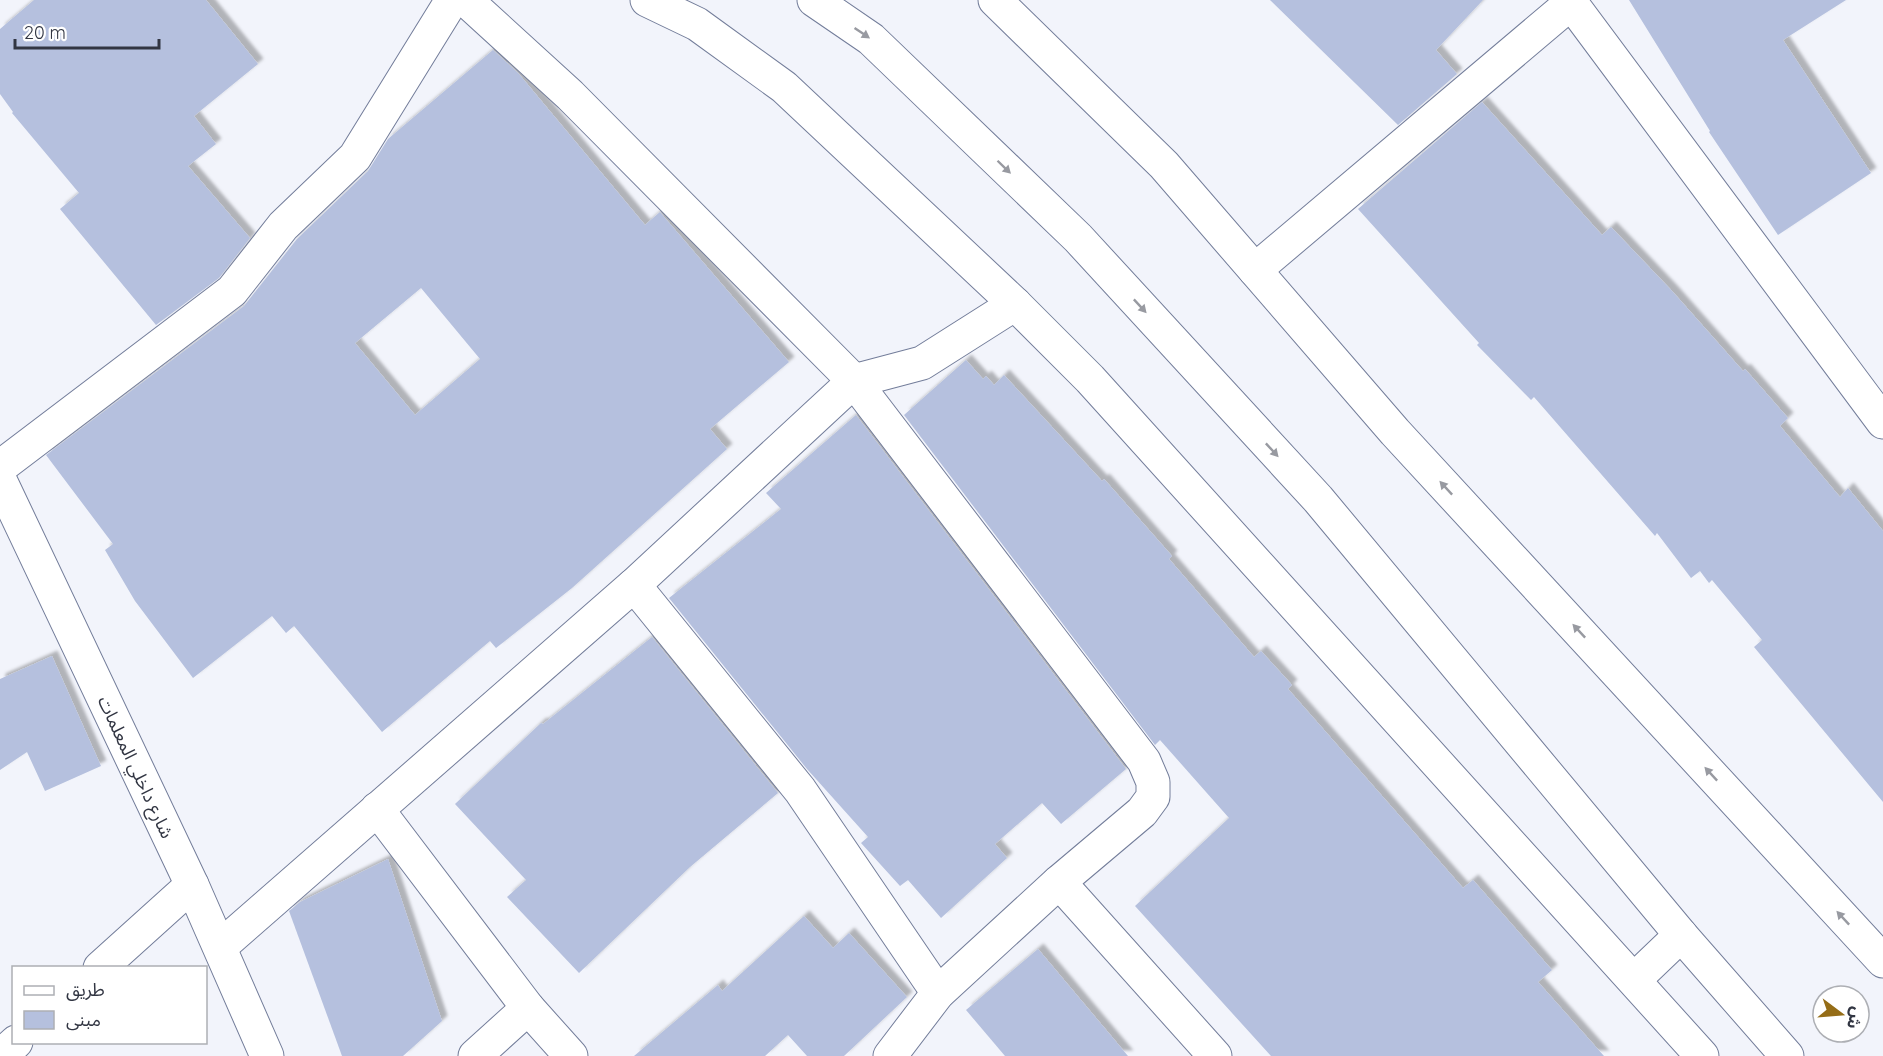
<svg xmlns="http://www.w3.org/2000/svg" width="1883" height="1056" font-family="Quicksand,'Noto Sans Arabic',sans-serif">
<defs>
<filter id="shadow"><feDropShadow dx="5.5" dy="-5.5" stdDeviation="1.5" flood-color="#0004"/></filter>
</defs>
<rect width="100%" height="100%" fill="#f2f4fb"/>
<g fill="#b5c0de" fill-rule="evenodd" filter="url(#shadow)">
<path d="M 34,0 L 206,0 L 258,64 L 194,116 L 216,144 L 188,166 L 250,238 L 219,278 L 156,325 L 60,209 L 79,193 L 12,113 L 13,112 L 0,94 L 0,29 Z"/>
<path d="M 1270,0 L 1483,0 L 1436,50 L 1457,74 L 1398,125 Z"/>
<path d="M 1629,0 L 1846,0 L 1783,40 L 1871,173 L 1778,235 L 1709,132 L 1710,131 Z"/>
<path d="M 493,50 L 518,73 L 645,225 L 660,212 L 664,217 L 789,362 L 710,429 L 727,449 L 572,588 L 496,648 L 490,641 L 382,732 L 294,626 L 286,633 L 272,616 L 193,678 L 135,601 L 105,550 L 113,544 L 46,455 L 244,306 L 297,239 L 368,171 L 388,139 ZM 421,288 L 480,359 L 415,415 L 355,343 Z"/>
<path d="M 1482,102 L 1602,235 L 1611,227 L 1672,291 L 1743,371 L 1745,369 L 1788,418 L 1780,426 L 1840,497 L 1848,488 L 1883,531 L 1883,802 L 1754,647 L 1762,640 L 1712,580 L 1709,583 L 1700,571 L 1691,578 L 1657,533 L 1655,536 L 1534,397 L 1531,400 L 1477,345 L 1479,343 L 1358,209 Z"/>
<path d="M 966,360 L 983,379 L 986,376 L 994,385 L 1004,375 L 1102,481 L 1104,479 L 1172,556 L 1169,559 L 1254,657 L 1261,651 L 1292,685 L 1288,689 L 1463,888 L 1473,880 L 1552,970 L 1538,982 L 1604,1056 L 1271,1056 L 1135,906 L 1229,818 L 1160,740 L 1155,745 L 904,415 Z"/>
<path d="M 856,415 L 1126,769 L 1061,824 L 1042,803 L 995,844 L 1007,858 L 941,918 L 908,880 L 900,886 L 861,843 L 868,837 L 807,769 L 669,598 L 781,509 L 766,493 Z"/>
<path d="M 652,637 L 778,793 L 690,867 L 579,973 L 507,897 L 526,880 L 455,804 L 541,723 L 543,724 Z"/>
<path d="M 52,656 L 101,766 L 45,791 L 27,752 L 0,770 L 0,679 Z"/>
<path d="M 388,859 L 442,1021 L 403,1056 L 342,1056 L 289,911 L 300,902 Z"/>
<path d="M 804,916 L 833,948 L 849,933 L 907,997 L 844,1056 L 807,1056 L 788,1035 L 765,1056 L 634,1056 L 718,985 L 722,991 Z"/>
<path d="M 1038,949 L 1128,1056 L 1005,1056 L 966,1010 Z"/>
</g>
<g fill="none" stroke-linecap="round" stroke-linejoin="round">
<g stroke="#737d9a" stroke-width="35">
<g id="minor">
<path d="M 466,0 L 570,95 L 854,381 L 1144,761 L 1153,782 L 1153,797 L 1142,812 L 1059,882 L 938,993 L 890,1056"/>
<path d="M 647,0 L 697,24 L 784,87 L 1015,304 L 1090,379 L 1702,1056"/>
<path d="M 814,0 L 871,39 L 1078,238 L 1318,499 L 1681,935 L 1787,1056"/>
<path d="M 995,0 L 1164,165 L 1395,432 L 1883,961"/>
<path d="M 1569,0 L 1883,422"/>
<path d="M 1255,270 L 1571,3"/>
<path d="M 0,467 L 232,291 L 283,226 L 355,157 L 452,0"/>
<path d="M 0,480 L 192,885 L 267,1056"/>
<path d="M 634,585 L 800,790 L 938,993"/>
<path d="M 377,809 L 528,1008 L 571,1056"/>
<path d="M 1059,882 L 1215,1056"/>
<path d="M 220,947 L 634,585 L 854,381 L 922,363 L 1015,304"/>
<path d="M 100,968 L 192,885"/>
<path d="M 1635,979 L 1681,935"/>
<path d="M 1,1056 L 16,1042"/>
<path d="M 475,1056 L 528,1008"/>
</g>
</g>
<use href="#minor" stroke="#fff" stroke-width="33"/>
</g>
<defs><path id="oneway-solid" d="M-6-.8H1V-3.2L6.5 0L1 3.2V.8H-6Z" transform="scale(1.5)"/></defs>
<g fill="#989aa1">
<use href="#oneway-solid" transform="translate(862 33) rotate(34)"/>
<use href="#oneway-solid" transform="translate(1004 167) rotate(44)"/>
<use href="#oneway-solid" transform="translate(1140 306) rotate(47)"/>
<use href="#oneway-solid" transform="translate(1272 450) rotate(47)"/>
<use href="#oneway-solid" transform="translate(1446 488) rotate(-133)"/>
<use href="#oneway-solid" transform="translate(1579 631) rotate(-133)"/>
<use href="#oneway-solid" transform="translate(1711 774) rotate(-133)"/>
<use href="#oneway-solid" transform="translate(1843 918) rotate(-133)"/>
</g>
<g text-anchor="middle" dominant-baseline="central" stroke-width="4.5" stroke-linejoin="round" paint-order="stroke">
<g font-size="18" fill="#323643" stroke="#fff">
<text transform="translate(136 767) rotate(65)">شارع داخلي المعلمات</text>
</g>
</g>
<rect x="12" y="966" width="195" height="78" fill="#ffffff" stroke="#adafb4" stroke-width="1.5"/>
<rect x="24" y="986" width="30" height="9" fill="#ffffff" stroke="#adafb4" stroke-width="1.5"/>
<text x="66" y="996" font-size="18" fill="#323643">طريق</text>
<rect x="24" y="1011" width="30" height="18" fill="#b5c0de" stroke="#adafb4" stroke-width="1.5"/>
<text x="66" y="1026" font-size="18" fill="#323643">مبنى</text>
<g transform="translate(1841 1014) rotate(106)"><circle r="28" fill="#ffffff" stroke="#adafb4" stroke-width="1.5"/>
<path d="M0-4.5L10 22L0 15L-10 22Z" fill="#956d17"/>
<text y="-9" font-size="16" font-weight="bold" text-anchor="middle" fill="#323643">ش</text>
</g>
<path d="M15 39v9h144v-9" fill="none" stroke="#323643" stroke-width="3"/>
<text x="24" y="39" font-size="18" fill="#323643" stroke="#ffffff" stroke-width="4.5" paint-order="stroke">20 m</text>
</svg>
